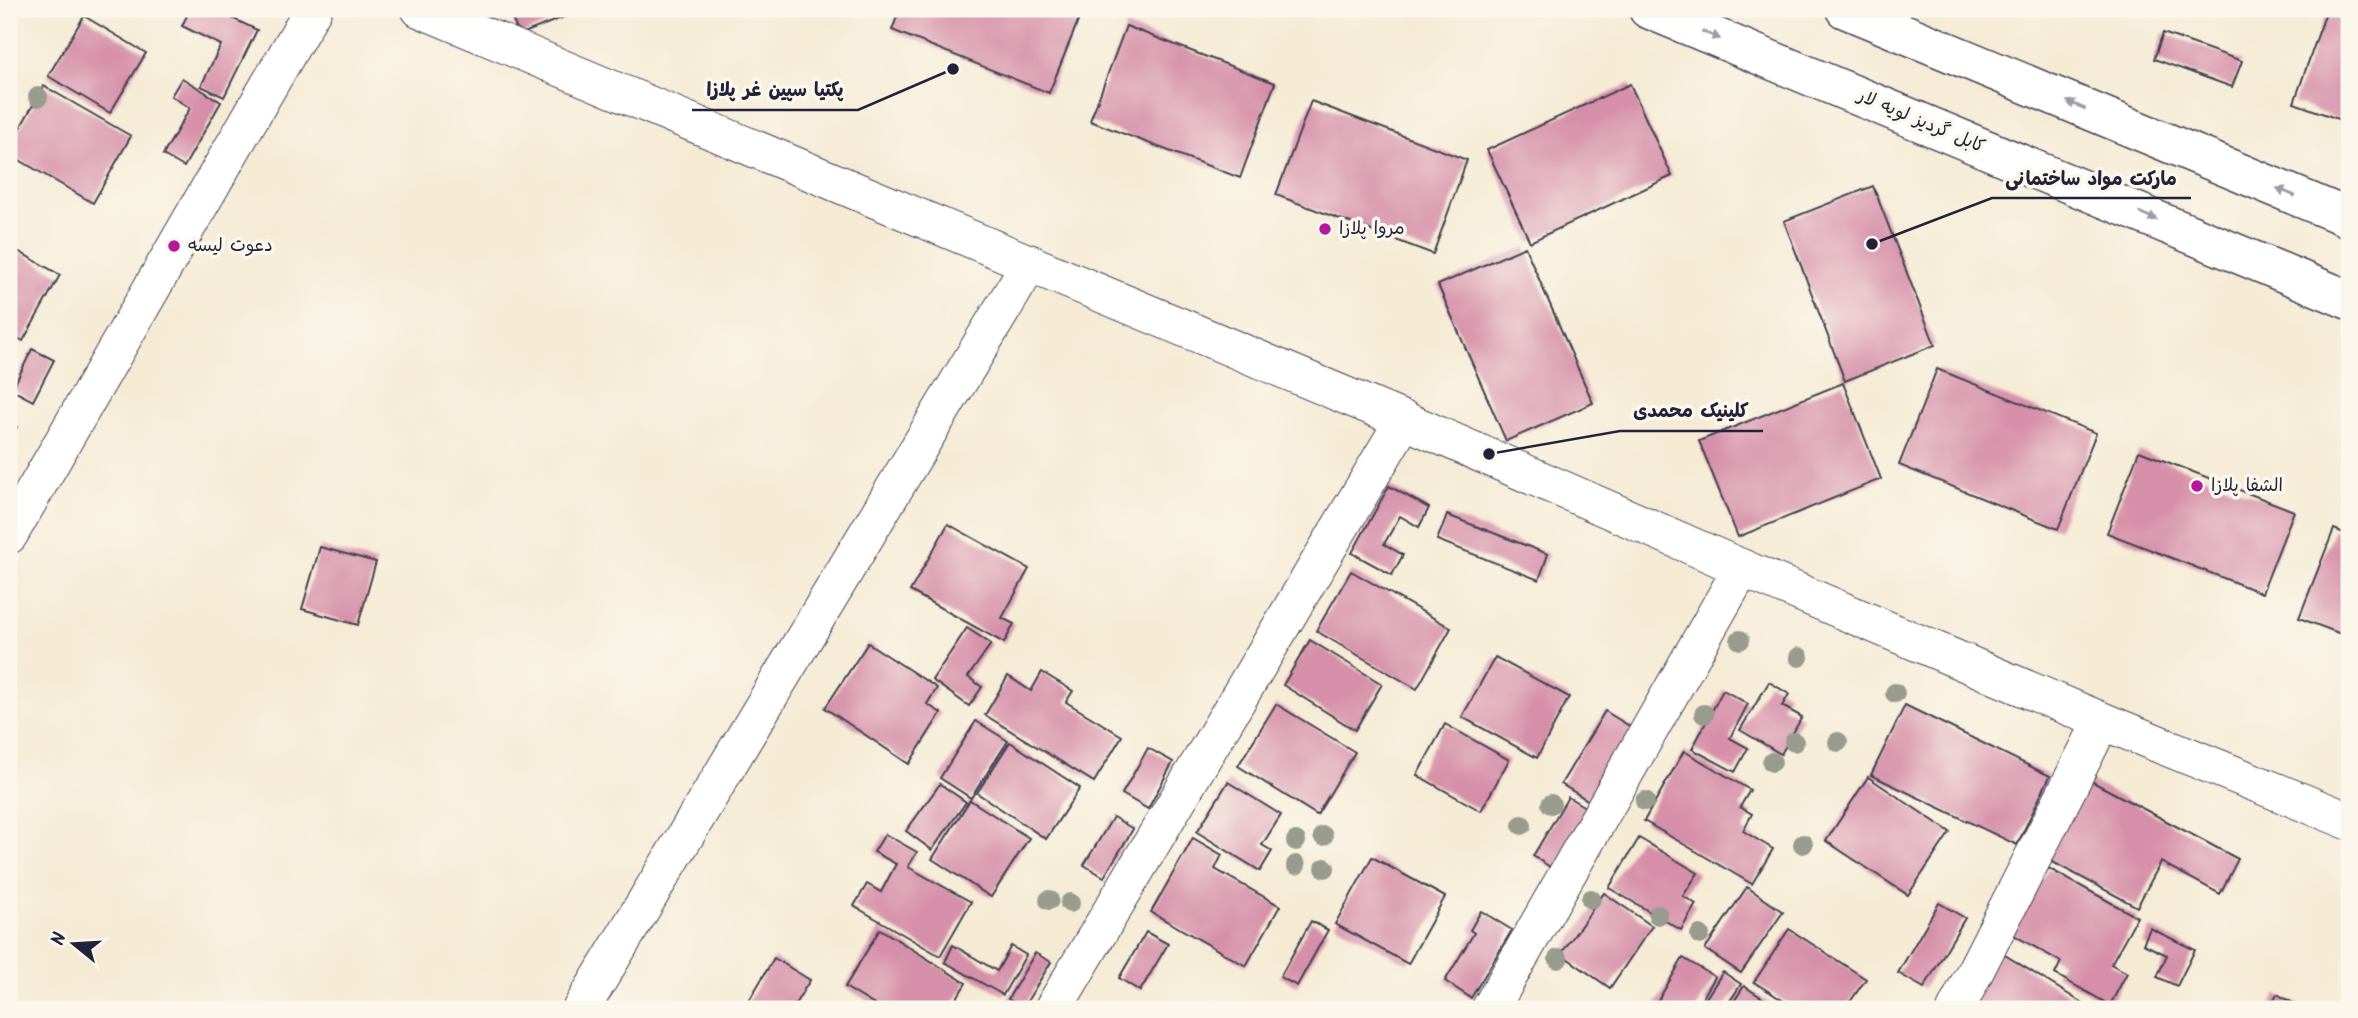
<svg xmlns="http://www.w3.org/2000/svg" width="2358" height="1018" font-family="Kalam,'Playpen Sans Arabic',sans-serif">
<rect width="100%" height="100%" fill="#fbf7ec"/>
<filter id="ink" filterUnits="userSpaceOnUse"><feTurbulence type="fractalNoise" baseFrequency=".0143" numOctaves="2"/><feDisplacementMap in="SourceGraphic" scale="14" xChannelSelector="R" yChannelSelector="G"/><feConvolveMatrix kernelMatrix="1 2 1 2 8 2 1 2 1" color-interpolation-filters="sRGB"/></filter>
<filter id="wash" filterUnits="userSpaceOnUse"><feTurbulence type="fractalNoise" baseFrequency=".00686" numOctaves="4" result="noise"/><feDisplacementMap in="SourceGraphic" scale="28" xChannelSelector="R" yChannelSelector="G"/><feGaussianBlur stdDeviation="1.57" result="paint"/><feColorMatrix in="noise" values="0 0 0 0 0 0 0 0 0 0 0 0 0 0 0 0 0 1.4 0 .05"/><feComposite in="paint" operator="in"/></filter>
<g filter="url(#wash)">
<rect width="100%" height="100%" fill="#f5ebd5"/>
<g id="blocks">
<g fill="#d68fa8">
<path d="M 190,9 L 213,9 L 257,30 L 224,97 L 201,86 L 221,45 L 182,26 Z"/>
<path d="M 508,9 L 584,9 L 519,35 Z"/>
<path d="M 900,9 L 1083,9 L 1049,93 L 892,30 Z"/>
<path d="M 2327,9 L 2349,9 L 2349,123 L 2294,103 Z"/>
<path d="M 84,16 L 146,53 L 110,113 L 48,76 Z"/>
<path d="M 1126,26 L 1275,83 L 1240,178 L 1090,121 Z"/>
<path d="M 2163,33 L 2242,61 L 2232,87 L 2154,59 Z"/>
<path d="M 182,78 L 221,102 L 184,167 L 163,155 L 190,108 L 171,96 Z"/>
<path d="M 1630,84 L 1672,176 L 1530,242 L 1487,150 Z"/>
<path d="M 44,86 L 131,136 L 93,203 L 9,154 L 9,147 Z"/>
<path d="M 1311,101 L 1467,160 L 1433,254 L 1276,195 Z"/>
<path d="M 1873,186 L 1935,345 L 1845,381 L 1784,221 Z"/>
<path d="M 9,246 L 60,275 L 23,341 L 9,333 Z"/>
<path d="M 1525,247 L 1593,403 L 1506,441 L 1438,285 Z"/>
<path d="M 32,349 L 54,360 L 33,401 L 12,390 Z"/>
<path d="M 1937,369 L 2096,433 L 2058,529 L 1899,465 Z"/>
<path d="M 1843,383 L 1881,479 L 1738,537 L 1699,441 Z"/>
<path d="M 9,421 L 17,427 L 9,441 Z"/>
<path d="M 2139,451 L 2294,511 L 2262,593 L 2107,533 Z"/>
<path d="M 1389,486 L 1429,508 L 1419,527 L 1400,516 L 1384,544 L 1403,555 L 1392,575 L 1352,553 Z"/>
<path d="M 1447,515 L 1548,554 L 1539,580 L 1437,540 Z"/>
<path d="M 948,524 L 1029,569 L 1002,618 L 1014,624 L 1004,643 L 910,591 Z"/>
<path d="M 2334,529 L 2349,535 L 2349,637 L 2299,618 Z"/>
<path d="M 320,547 L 376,562 L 358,625 L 302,609 Z"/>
<path d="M 1351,571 L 1451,628 L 1417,689 L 1316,631 Z"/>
<path d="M 967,628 L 991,644 L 968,677 L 982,687 L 969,706 L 932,680 Z"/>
<path d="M 1310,640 L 1382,684 L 1355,730 L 1283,685 Z"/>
<path d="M 868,643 L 937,688 L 927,704 L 941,713 L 909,764 L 825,708 Z"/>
<path d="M 1495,657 L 1569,697 L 1537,758 L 1462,717 Z"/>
<path d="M 1042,672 L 1073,691 L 1066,702 L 1122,736 L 1094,782 L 985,715 L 1008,676 L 1031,691 Z"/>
<path d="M 1769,682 L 1789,694 L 1782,706 L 1802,717 L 1781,754 L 1740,730 Z"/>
<path d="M 1723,690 L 1748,704 L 1730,738 L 1748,748 L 1735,772 L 1692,749 Z"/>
<path d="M 1276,704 L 1355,752 L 1317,815 L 1238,766 Z"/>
<path d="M 1905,705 L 2050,776 L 2017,845 L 1871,775 Z"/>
<path d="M 1605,711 L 1634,729 L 1591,802 L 1561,784 Z"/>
<path d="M 976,721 L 1008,741 L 971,798 L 940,778 Z"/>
<path d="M 1445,724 L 1509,760 L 1481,811 L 1417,775 Z"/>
<path d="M 1010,742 L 1080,788 L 1046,839 L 977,793 Z"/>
<path d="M 1148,748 L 1173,762 L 1148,809 L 1122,794 Z"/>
<path d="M 1684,751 L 1750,790 L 1740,807 L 1752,814 L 1743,831 L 1773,849 L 1752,884 L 1644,821 Z"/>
<path d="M 1868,777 L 1950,832 L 1908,895 L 1826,841 Z"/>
<path d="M 2089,780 L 2238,859 L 2220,894 L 2161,862 L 2137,907 L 2047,859 Z"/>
<path d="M 1228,782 L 1281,815 L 1262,845 L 1272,851 L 1260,871 L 1197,832 Z"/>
<path d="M 940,784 L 966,802 L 932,850 L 906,831 Z"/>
<path d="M 1568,797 L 1590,810 L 1555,870 L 1533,856 Z"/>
<path d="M 970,800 L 1029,838 L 991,897 L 932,859 Z"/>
<path d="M 1113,817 L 1133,829 L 1104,877 L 1084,865 Z"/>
<path d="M 885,834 L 917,852 L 908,867 L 971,902 L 940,956 L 854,906 L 867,884 L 881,892 L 896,864 L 874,852 Z"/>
<path d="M 1193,838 L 1222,855 L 1215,869 L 1280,906 L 1246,966 L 1151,912 Z"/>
<path d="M 1639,838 L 1698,873 L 1683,896 L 1696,904 L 1681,930 L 1609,888 Z"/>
<path d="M 1372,857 L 1445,897 L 1408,964 L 1335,924 Z"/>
<path d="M 2048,868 L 2137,917 L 2111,964 L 2127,973 L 2110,1005 L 2055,974 L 2061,962 L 2012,934 Z"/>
<path d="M 1747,887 L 1783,912 L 1741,973 L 1705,949 Z"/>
<path d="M 1604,893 L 1652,926 L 1610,988 L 1561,954 Z"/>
<path d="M 1939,903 L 1965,918 L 1924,988 L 1898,973 Z"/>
<path d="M 1481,911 L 1512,930 L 1471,998 L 1445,981 L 1474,933 L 1470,930 Z"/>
<path d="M 1311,921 L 1328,930 L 1297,986 L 1280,977 Z"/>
<path d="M 2150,928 L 2195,950 L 2177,986 L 2157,977 L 2167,955 L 2143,944 Z"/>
<path d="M 880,929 L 966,983 L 950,1009 L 881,1009 L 845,987 Z"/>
<path d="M 1789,929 L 1866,979 L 1845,1009 L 1796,1009 L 1754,982 Z"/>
<path d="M 1146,932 L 1168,944 L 1140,991 L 1119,978 Z"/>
<path d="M 953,945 L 997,971 L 1011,946 L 1026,955 L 1003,995 L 945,962 Z"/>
<path d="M 2000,952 L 2084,1004 L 2081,1009 L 1965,1009 Z"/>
<path d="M 1035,953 L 1051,962 L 1023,1008 L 1008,999 Z"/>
<path d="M 774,958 L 810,980 L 792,1009 L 744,1009 Z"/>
<path d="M 1683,958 L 1715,977 L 1696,1009 L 1653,1009 Z"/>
<path d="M 1723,972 L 1741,984 L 1725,1009 L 1708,1009 L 1710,1005 L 1704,1001 Z"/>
<path d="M 1744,986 L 1779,1009 L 1729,1009 Z"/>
<path d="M 2277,994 L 2304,1009 L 2268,1009 Z"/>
<path d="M 728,1002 L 740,1009 L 723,1009 Z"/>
</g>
</g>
</g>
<g filter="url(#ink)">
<use href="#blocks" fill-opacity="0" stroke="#424052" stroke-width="2"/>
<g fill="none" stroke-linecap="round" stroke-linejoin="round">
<g stroke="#424052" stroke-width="39">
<g id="street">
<path d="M 420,9 L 1404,420 L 1742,568 L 2102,721 L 2349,821"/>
<path d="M 9,535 L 313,9"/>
<path d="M 581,1009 L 1030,263"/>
<path d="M 1053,1009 L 1404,420"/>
<path d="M 1490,1009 L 1742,568"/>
<path d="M 1956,1009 L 2102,721"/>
</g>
</g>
<g stroke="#424052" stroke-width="41">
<g id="highway">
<path d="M 1648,9 L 2349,300"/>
<path d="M 1845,9 L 2349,218"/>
</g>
</g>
<use href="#street" stroke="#fff" stroke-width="37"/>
<use href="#highway" stroke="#fff" stroke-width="38"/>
</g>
<g fill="#989b8d">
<circle cx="38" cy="97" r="10"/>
<circle cx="1740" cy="640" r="10"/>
<circle cx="1799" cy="657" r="10"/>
<circle cx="1895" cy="693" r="10"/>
<circle cx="1704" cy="714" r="10"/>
<circle cx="1794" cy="742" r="10"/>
<circle cx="1838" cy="742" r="10"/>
<circle cx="1772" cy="762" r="10"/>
<circle cx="1645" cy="801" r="10"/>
<circle cx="1551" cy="804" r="10"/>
<circle cx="1522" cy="825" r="10"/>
<circle cx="1323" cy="836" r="10"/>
<circle cx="1296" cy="841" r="10"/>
<circle cx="1803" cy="844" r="10"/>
<circle cx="1296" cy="865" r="10"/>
<circle cx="1325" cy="868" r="10"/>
<circle cx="1591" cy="899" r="10"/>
<circle cx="1049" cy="900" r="10"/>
<circle cx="1070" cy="903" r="10"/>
<circle cx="1658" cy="915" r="10"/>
<circle cx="1700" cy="935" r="10"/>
<circle cx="1558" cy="959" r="10"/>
</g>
<defs><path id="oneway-solid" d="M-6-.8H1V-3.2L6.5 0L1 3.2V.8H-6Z" transform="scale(1.75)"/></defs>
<g fill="#9c9ca7">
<use href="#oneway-solid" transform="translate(1711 35) rotate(23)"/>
<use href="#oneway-solid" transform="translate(2076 105) rotate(-157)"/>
<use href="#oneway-solid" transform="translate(2286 192) rotate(-157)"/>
<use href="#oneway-solid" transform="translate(2148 216) rotate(23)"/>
</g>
</g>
<g fill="#b5179e" stroke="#fbf7ec" stroke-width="2.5">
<circle cx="1325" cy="229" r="7"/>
<circle cx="174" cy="246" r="7"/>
<circle cx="2197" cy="486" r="7"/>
</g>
<g text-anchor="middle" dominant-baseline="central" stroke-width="7" stroke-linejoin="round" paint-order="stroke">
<g font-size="18" fill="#22223b" stroke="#fbf7ec">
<text transform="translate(1921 122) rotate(23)">کابل گردیز لویه لار</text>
</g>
<g font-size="18" fill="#22223b" stroke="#fbf7ec" text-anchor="start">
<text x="1339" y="229">مروا پلازا</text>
<text x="188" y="246">دعوت لیسه</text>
<text x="2211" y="486">الشفا پلازا</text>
</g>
</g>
<path fill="none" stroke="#22223b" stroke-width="2.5" d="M953 69L858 110H692M1872 244L1992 198H2191M1489 454L1620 431H1763"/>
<g fill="#22223b" stroke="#fbf7ec" stroke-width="2.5">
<circle cx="953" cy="69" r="7"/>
<circle cx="1872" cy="244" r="7"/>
<circle cx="1489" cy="454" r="7"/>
</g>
<g font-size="19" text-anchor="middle" font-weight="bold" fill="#22223b" stroke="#fbf7ec" stroke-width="7" stroke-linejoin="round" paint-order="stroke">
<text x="775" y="96">پکتیا سپین غر پلازا</text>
<text x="2091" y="185">مارکت مواد ساختمانی</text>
<text x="1691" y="417">کلینیک محمدی</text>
</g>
<rect width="2358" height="1018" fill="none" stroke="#fbf7ec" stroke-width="35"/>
<g transform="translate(74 944) rotate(288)" stroke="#fbf7ec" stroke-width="5" paint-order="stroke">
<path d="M0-5L12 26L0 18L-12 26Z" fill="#22223b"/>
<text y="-10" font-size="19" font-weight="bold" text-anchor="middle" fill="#22223b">N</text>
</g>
</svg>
